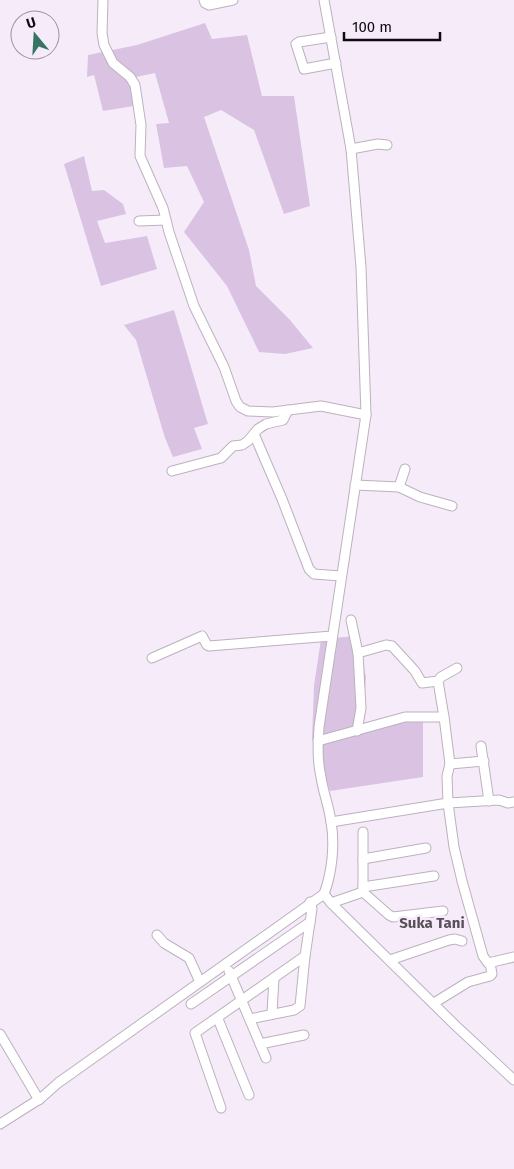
<svg xmlns="http://www.w3.org/2000/svg" width="514" height="1169" font-family="'Fira Sans',sans-serif">
<rect width="100%" height="100%" fill="#f6ecf9"/>
<g fill="#dac2e3">
<path d="M 205,23 L 212,39 L 247,35 L 262,96 L 294,96 L 310,206 L 284,214 L 254,130 L 221,110 L 204,117 L 249,250 L 256,286 L 290,320 L 313,348 L 285,354 L 259,352 L 227,286 L 184,232 L 204,202 L 187,166 L 164,168 L 156,124 L 169,123 L 155,73 L 136,77 L 140,105 L 103,111 L 94,75 L 87,77 L 88,55 L 137,45 Z"/>
<path d="M 84,156 L 92,191 L 104,190 L 123,204 L 126,214 L 97,221 L 105,243 L 147,236 L 157,269 L 101,286 L 64,164 Z"/>
<path d="M 174,310 L 208,424 L 194,428 L 202,449 L 173,457 L 165,438 L 136,340 L 124,325 Z"/>
<path d="M 356,636 L 366,677 L 362,727 L 423,719 L 423,777 L 330,791 L 312,738 L 314,686 L 321,639 Z"/>
</g>
<g fill="none" stroke-linecap="round" stroke-linejoin="round">
<g stroke="#bbb2be" stroke-width="11">
<g id="minor">
<path d="M 103,0 L 102,33 L 104,45 L 113,63 L 130,77 L 135,85 L 141,125 L 140,156 L 163,208 L 169,232 L 194,306 L 224,367 L 236,401 L 240,407 L 248,411 L 273,412 L 321,406 L 366,415"/>
<path d="M 204,0 L 205,3 L 209,5 L 233,0"/>
<path d="M 324,0 L 351,149 L 361,267 L 366,415 L 319,727 C 318,743 317,760 321,777 C 323,792 329,806 331,822 C 335,844 332,873 324,894"/>
<path d="M 331,37 L 299,42 L 296,44 L 304,69 L 336,63"/>
<path d="M 351,149 L 378,144 L 387,145"/>
<path d="M 139,221 L 166,220"/>
<path d="M 254,434 L 282,499 L 309,569 L 314,574 L 341,576"/>
<path d="M 172,471 L 221,458 L 233,446 L 242,445 L 248,441 L 258,429 L 266,424 L 283,420 L 288,410"/>
<path d="M 355,485 L 399,487 L 420,497 L 452,506"/>
<path d="M 399,487 L 405,469"/>
<path d="M 351,620 L 358,653"/>
<path d="M 152,658 L 202,636 L 207,645 L 209,646 L 332,636"/>
<path d="M 444,717 L 438,681 L 441,677 L 457,668"/>
<path d="M 357,731 L 361,708 L 358,653 L 386,645 L 392,646 L 415,671 L 422,683 L 438,681"/>
<path d="M 318,741 L 405,717 L 444,717 L 450,764 L 447,776 L 448,803 L 454,847 L 462,881 L 483,956 L 488,963 L 514,957"/>
<path d="M 481,746 L 489,801"/>
<path d="M 450,764 L 484,761"/>
<path d="M 331,822 L 448,803 L 499,800 L 508,803 L 514,802"/>
<path d="M 363,859 L 426,848"/>
<path d="M 363,887 L 434,876"/>
<path d="M 363,892 L 363,832"/>
<path d="M 331,903 L 363,892 L 389,915 L 393,917 L 443,911"/>
<path d="M 157,935 L 164,943 L 189,958 L 200,982"/>
<path d="M 390,960 L 449,940 L 455,939 L 462,941"/>
<path d="M 229,971 L 266,1058"/>
<path d="M 434,1003 L 468,982 L 490,976 L 492,974 L 490,963"/>
<path d="M 191,1004 L 310,922"/>
<path d="M 272,1013 L 274,978"/>
<path d="M 218,1019 L 249,1095"/>
<path d="M 250,1019 L 294,1010 L 300,1006 L 305,956 L 312,909 L 310,902"/>
<path d="M 0,1034 L 39,1100"/>
<path d="M 260,1044 L 304,1035"/>
<path d="M 221,1108 L 195,1033 L 305,956"/>
<path d="M 0,1124 L 41,1098 L 58,1083 L 324,894 L 331,903 L 455,1025 L 514,1080"/>
</g>
</g>
<use href="#minor" stroke="#fff" stroke-width="9"/>
</g>
<g text-anchor="middle" dominant-baseline="central" stroke-width="5" stroke-linejoin="round" paint-order="stroke">
<g font-size="15" font-weight="bold" fill="#57505a" stroke="#f6ecf9">
<text x="432" y="923">Suka Tani</text>
</g>
</g>
<g transform="translate(35 35) rotate(342)"><circle r="24" fill="#f6ecf9" stroke="#9a929c"/>
<path d="M0-4L9 19L0 12L-9 19Z" fill="#367563"/>
<text y="-8" font-size="14" font-weight="bold" text-anchor="middle" fill="#0f0c11">U</text>
</g>
<path d="M344 32v8h96v-8" fill="none" stroke="#0f0c11" stroke-width="2.5"/>
<text x="352" y="32" font-size="15" fill="#0f0c11" stroke="#f6ecf9" stroke-width="4" paint-order="stroke">100 m</text>
</svg>
